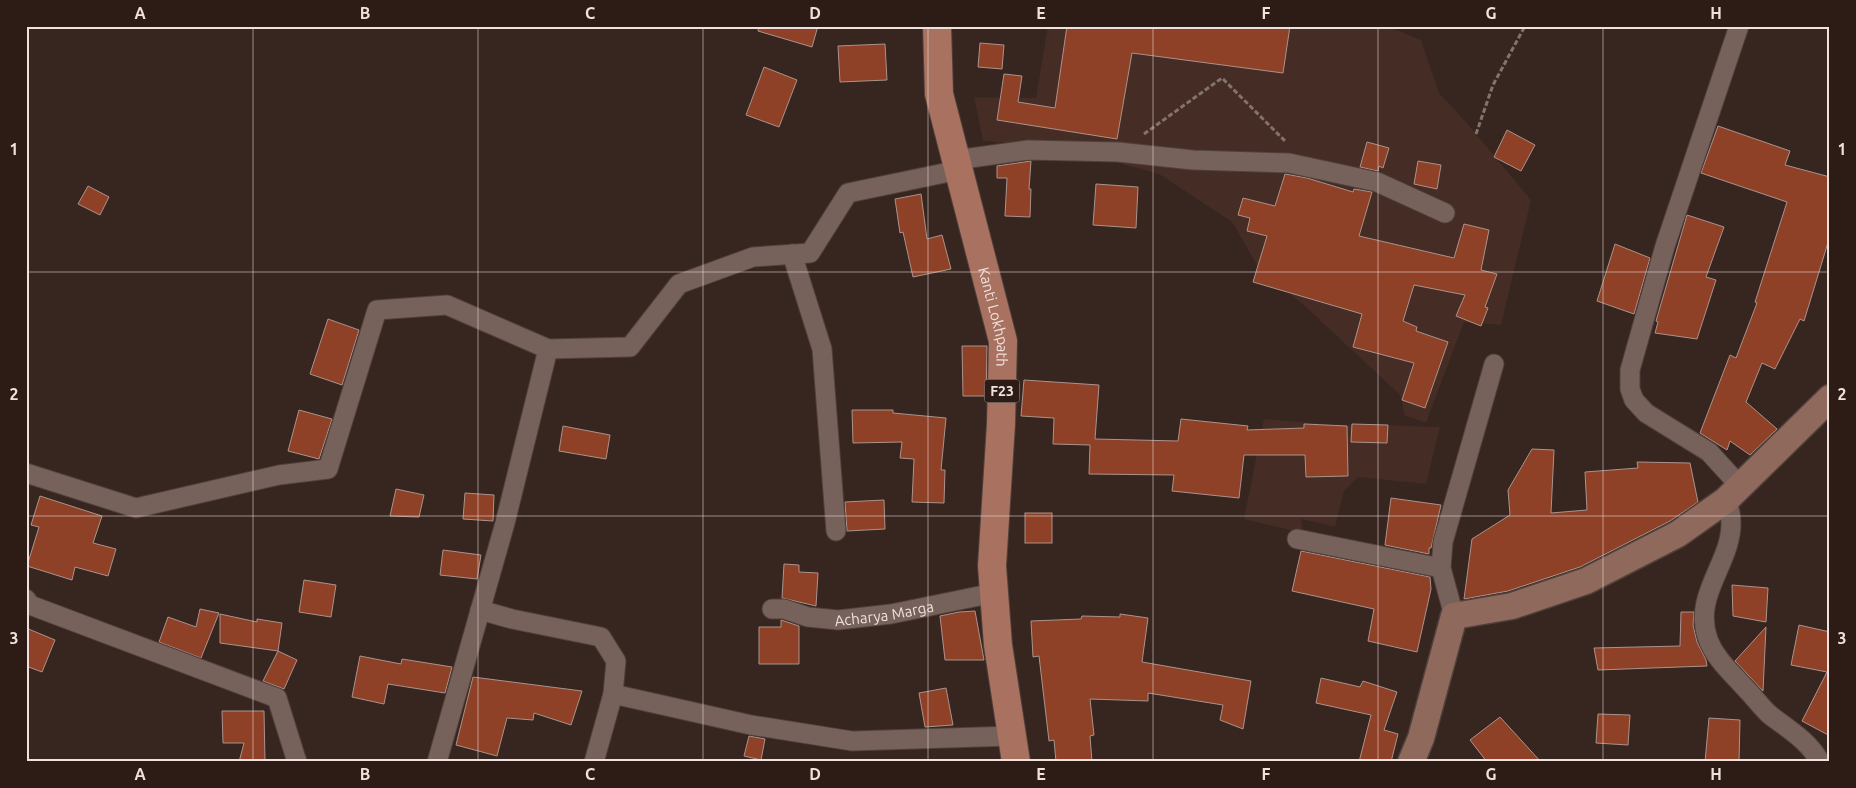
<svg xmlns="http://www.w3.org/2000/svg" width="1856" height="788" font-family="Ubuntu,sans-serif">
<rect width="100%" height="100%" fill="#37251f"/>
<g fill="#452c24">
<path d="M 1048,26 L 1387,26 L 1421,40 L 1439,93 L 1466,122 L 1531,200 L 1501,325 L 1464,322 L 1426,423 L 1404,415 L 1402,400 L 1399,394 L 1308,309 L 1257,265 L 1232,222 L 1159,174 L 1059,147 L 983,141 L 974,97 L 1036,98 Z"/>
<path d="M 1264,419 L 1347,426 L 1352,424 L 1440,427 L 1426,484 L 1358,477 L 1344,491 L 1335,527 L 1301,519 L 1303,533 L 1244,519 Z"/>
</g>
<g fill="#8f4127" stroke="#aa938c">
<path d="M 759,26 L 818,26 L 812,47 L 758,31 Z"/>
<path d="M 1067,26 L 1290,26 L 1283,73 L 1132,53 L 1117,139 L 997,120 L 1004,74 L 1022,76 L 1018,102 L 1055,108 Z"/>
<path d="M 980,43 L 1004,45 L 1002,69 L 978,67 Z"/>
<path d="M 885,44 L 887,80 L 840,82 L 838,46 Z"/>
<path d="M 764,67 L 797,80 L 779,127 L 746,115 Z"/>
<path d="M 1718,126 L 1790,151 L 1785,165 L 1830,177 L 1830,236 L 1804,321 L 1800,319 L 1775,369 L 1762,363 L 1746,402 L 1777,429 L 1750,455 L 1730,441 L 1727,450 L 1700,433 L 1730,355 L 1736,358 L 1757,303 L 1755,302 L 1787,202 L 1701,173 Z"/>
<path d="M 1507,130 L 1535,145 L 1521,171 L 1494,157 Z"/>
<path d="M 1367,142 L 1389,148 L 1383,168 L 1379,166 L 1378,171 L 1360,167 Z"/>
<path d="M 1031,161 L 1029,189 L 1031,189 L 1030,217 L 1005,216 L 1007,178 L 997,178 L 997,166 Z"/>
<path d="M 1418,161 L 1441,165 L 1437,189 L 1414,184 Z"/>
<path d="M 1285,174 L 1307,178 L 1353,192 L 1354,189 L 1372,192 L 1359,236 L 1454,258 L 1464,224 L 1489,230 L 1481,270 L 1497,274 L 1485,307 L 1488,308 L 1481,326 L 1456,316 L 1465,295 L 1414,285 L 1403,321 L 1417,327 L 1416,331 L 1448,342 L 1425,408 L 1402,400 L 1414,363 L 1353,347 L 1362,314 L 1253,282 L 1267,236 L 1247,231 L 1250,218 L 1238,215 L 1243,198 L 1275,206 Z"/>
<path d="M 1096,184 L 1138,187 L 1136,228 L 1093,225 Z"/>
<path d="M 88,186 L 109,197 L 100,215 L 78,204 Z"/>
<path d="M 921,194 L 927,239 L 942,235 L 951,269 L 913,277 L 903,232 L 900,233 L 895,199 Z"/>
<path d="M 1687,215 L 1724,227 L 1706,277 L 1716,280 L 1697,339 L 1655,333 L 1658,322 L 1656,321 Z"/>
<path d="M 1615,244 L 1650,258 L 1634,314 L 1597,301 Z"/>
<path d="M 328,319 L 359,330 L 342,385 L 310,374 Z"/>
<path d="M 962,346 L 987,346 L 986,396 L 963,396 Z"/>
<path d="M 1024,380 L 1099,385 L 1095,439 L 1178,441 L 1181,419 L 1248,426 L 1247,430 L 1304,428 L 1304,424 L 1347,426 L 1348,476 L 1306,477 L 1305,455 L 1244,455 L 1239,498 L 1172,491 L 1174,475 L 1089,474 L 1090,445 L 1053,444 L 1054,418 L 1021,416 Z"/>
<path d="M 299,410 L 332,419 L 319,459 L 288,451 Z"/>
<path d="M 852,410 L 893,410 L 893,413 L 946,418 L 941,470 L 945,470 L 944,503 L 912,502 L 914,459 L 900,458 L 902,442 L 853,443 Z"/>
<path d="M 1352,424 L 1388,425 L 1387,443 L 1351,442 Z"/>
<path d="M 563,426 L 610,435 L 606,459 L 559,451 Z"/>
<path d="M 1532,449 L 1554,450 L 1551,513 L 1587,510 L 1585,472 L 1638,468 L 1637,462 L 1690,463 L 1698,502 L 1670,521 L 1580,567 L 1508,591 L 1464,599 L 1472,539 L 1510,515 L 1508,490 Z"/>
<path d="M 396,489 L 424,495 L 419,517 L 390,516 Z"/>
<path d="M 465,493 L 494,495 L 493,521 L 463,519 Z"/>
<path d="M 40,496 L 102,516 L 93,543 L 116,549 L 108,576 L 75,567 L 72,580 L 27,566 L 39,527 L 31,525 Z"/>
<path d="M 1391,498 L 1441,505 L 1431,548 L 1429,548 L 1429,554 L 1385,545 Z"/>
<path d="M 884,500 L 885,529 L 847,531 L 845,502 Z"/>
<rect x="1025" y="513" width="27" height="30"/>
<path d="M 443,550 L 481,555 L 477,579 L 440,575 Z"/>
<path d="M 1301,551 L 1430,577 L 1431,589 L 1417,652 L 1368,641 L 1374,609 L 1292,591 Z"/>
<path d="M 784,564 L 799,565 L 799,572 L 818,573 L 816,606 L 782,598 Z"/>
<path d="M 304,580 L 336,585 L 331,617 L 299,612 Z"/>
<path d="M 1732,585 L 1768,588 L 1766,622 L 1733,616 Z"/>
<path d="M 200,609 L 219,613 L 201,658 L 159,642 L 168,617 L 196,627 Z"/>
<path d="M 975,611 L 984,660 L 945,660 L 940,616 L 959,612 Z"/>
<path d="M 1681,612 L 1694,612 L 1693,625 L 1697,642 L 1706,660 L 1707,666 L 1598,670 L 1594,648 L 1680,646 Z"/>
<path d="M 220,614 L 257,622 L 257,619 L 282,623 L 278,651 L 220,643 Z"/>
<path d="M 1120,614 L 1148,618 L 1142,662 L 1251,681 L 1243,729 L 1220,720 L 1223,705 L 1148,693 L 1148,701 L 1090,699 L 1094,735 L 1090,736 L 1092,762 L 1056,762 L 1054,740 L 1049,741 L 1039,656 L 1033,657 L 1031,621 L 1081,619 L 1082,616 L 1120,617 Z"/>
<path d="M 781,620 L 799,626 L 799,664 L 759,664 L 759,627 L 781,627 Z"/>
<path d="M 1799,625 L 1830,632 L 1830,661 L 1828,670 L 1830,665 L 1830,736 L 1802,721 L 1827,672 L 1791,665 Z"/>
<path d="M 1766,627 L 1763,691 L 1735,661 Z"/>
<path d="M 26,628 L 55,640 L 42,672 L 26,666 Z"/>
<path d="M 278,651 L 297,660 L 284,689 L 263,681 Z"/>
<path d="M 360,656 L 401,664 L 402,659 L 452,667 L 445,693 L 388,684 L 384,704 L 352,697 Z"/>
<path d="M 473,677 L 582,691 L 571,725 L 534,713 L 533,720 L 507,718 L 497,756 L 456,745 Z"/>
<path d="M 1321,678 L 1360,687 L 1363,681 L 1397,692 L 1384,730 L 1398,734 L 1391,762 L 1359,762 L 1371,715 L 1316,703 Z"/>
<path d="M 946,688 L 953,725 L 925,727 L 919,693 Z"/>
<path d="M 222,711 L 264,711 L 265,762 L 239,762 L 244,743 L 223,743 Z"/>
<path d="M 1598,714 L 1630,715 L 1628,745 L 1596,743 Z"/>
<path d="M 1500,717 L 1541,762 L 1487,762 L 1470,740 Z"/>
<path d="M 1709,718 L 1740,720 L 1739,762 L 1705,762 Z"/>
<path d="M 749,736 L 765,739 L 761,760 L 744,756 Z"/>
</g>
<g fill="none" stroke-linecap="round" stroke-linejoin="round">
<g stroke="#50413c" stroke-width="21">
<g id="minor">
<path d="M 1739,26 L 1665,246 L 1630,370 L 1630,389 L 1634,400 L 1646,413 L 1709,452 L 1740,486"/>
<path d="M 956,160 L 1028,150 L 1118,152 L 1193,160 L 1289,163 L 1377,182 L 1445,213"/>
<path d="M 792,254 L 822,349 L 836,531"/>
<path d="M 26,473 L 136,508 L 279,475 L 328,469 L 377,310 L 447,305 L 548,349"/>
<path d="M 1726,500 C 1729,507 1731,514 1731,522 C 1732,563 1692,595 1708,639 C 1715,659 1733,674 1747,690 C 1755,698 1762,708 1770,715 C 1788,729 1809,741 1820,762"/>
<path d="M 1297,539 L 1441,568"/>
<path d="M 26,599 L 30,605 L 277,698 L 297,762"/>
<path id="s1" d="M 772,609 L 784,609 L 808,617 L 838,620 L 891,614 L 994,593"/>
<path d="M 480,610 L 512,619 L 601,637 L 616,661 L 613,694 L 751,725 L 852,741 L 1012,736"/>
<path d="M 1454,616 L 1441,568 L 1443,542 L 1494,364"/>
<path d="M 437,762 L 505,523 L 548,349 L 630,347 L 679,284 L 753,257 L 810,253 L 848,193 L 959,170"/>
<path d="M 594,762 L 613,694"/>
</g>
</g>
<g stroke="#50413c" stroke-width="29">
<path id="secondary" d="M 1411,762 L 1421,738 L 1454,616 L 1512,606 L 1586,581 L 1678,534 L 1726,500 L 1830,398"/>
</g>
<g stroke="#50413c" stroke-width="30">
<g id="primary">
<path id="s2" d="M 937,26 L 939,94 L 1003,341 L 1001,424 L 992,566 L 998,645 L 1016,762"/>
</g>
</g>
<g stroke="#83736e" stroke-width="3" stroke-dasharray="5 2.5" stroke-linecap="butt">
<path d="M 1144,134 L 1222,78 L 1285,141"/>
<path d="M 1476,134 L 1493,85 L 1525,26"/>
</g>
<use href="#minor" stroke="#77615b" stroke-width="19"/>
<use href="#secondary" stroke="#90695d" stroke-width="26"/>
<use href="#primary" stroke="#a87160" stroke-width="28"/>
</g>
<path fill="none" stroke="#efe2de" stroke-width="1" stroke-opacity="0.55" d="M 253,26 L 253,762M 478,26 L 478,762M 703,26 L 703,762M 928,26 L 928,762M 1153,26 L 1153,762M 1378,26 L 1378,762M 1603,26 L 1603,762M 26,272 L 1830,272M 26,516 L 1830,516"/>
<g text-anchor="middle" dominant-baseline="central" stroke-width="5" stroke-linejoin="round" paint-order="stroke">
<rect fill="#2d1b16" stroke="#b5a6a2" stroke-width="1" x="984.5" y="379.5" width="35" height="23" rx="4"/>
<g font-size="14" font-weight="bold" fill="#efe2de">
<text x="1002" y="391">F23</text>
</g>
<g font-size="15" fill="#efe2de" stroke="#2d1b16">
<text stroke="none"><textPath href="#s2" startOffset="298">Kanti Lokhpath</textPath></text>
<text stroke="none"><textPath href="#s1" startOffset="114">Acharya Marga</textPath></text>
</g>
</g>
<rect width="1856" height="788" fill="none" stroke="#2d1b16" stroke-width="55"/>
<rect x="28" y="28" width="1800" height="732" fill="none" stroke="#efe2de" stroke-width="2"/>
<g font-size="16" text-anchor="middle" font-weight="bold" fill="#efe2de">
<text x="140" y="19">A</text>
<text x="365" y="19">B</text>
<text x="590" y="19">C</text>
<text x="815" y="19">D</text>
<text x="1041" y="19">E</text>
<text x="1266" y="19">F</text>
<text x="1491" y="19">G</text>
<text x="1716" y="19">H</text>
<text x="14" y="155">1</text>
<text x="1842" y="155">1</text>
<text x="14" y="400">2</text>
<text x="1842" y="400">2</text>
<text x="14" y="644">3</text>
<text x="1842" y="644">3</text>
<text x="140" y="780">A</text>
<text x="365" y="780">B</text>
<text x="590" y="780">C</text>
<text x="815" y="780">D</text>
<text x="1041" y="780">E</text>
<text x="1266" y="780">F</text>
<text x="1491" y="780">G</text>
<text x="1716" y="780">H</text>
</g>
</svg>
